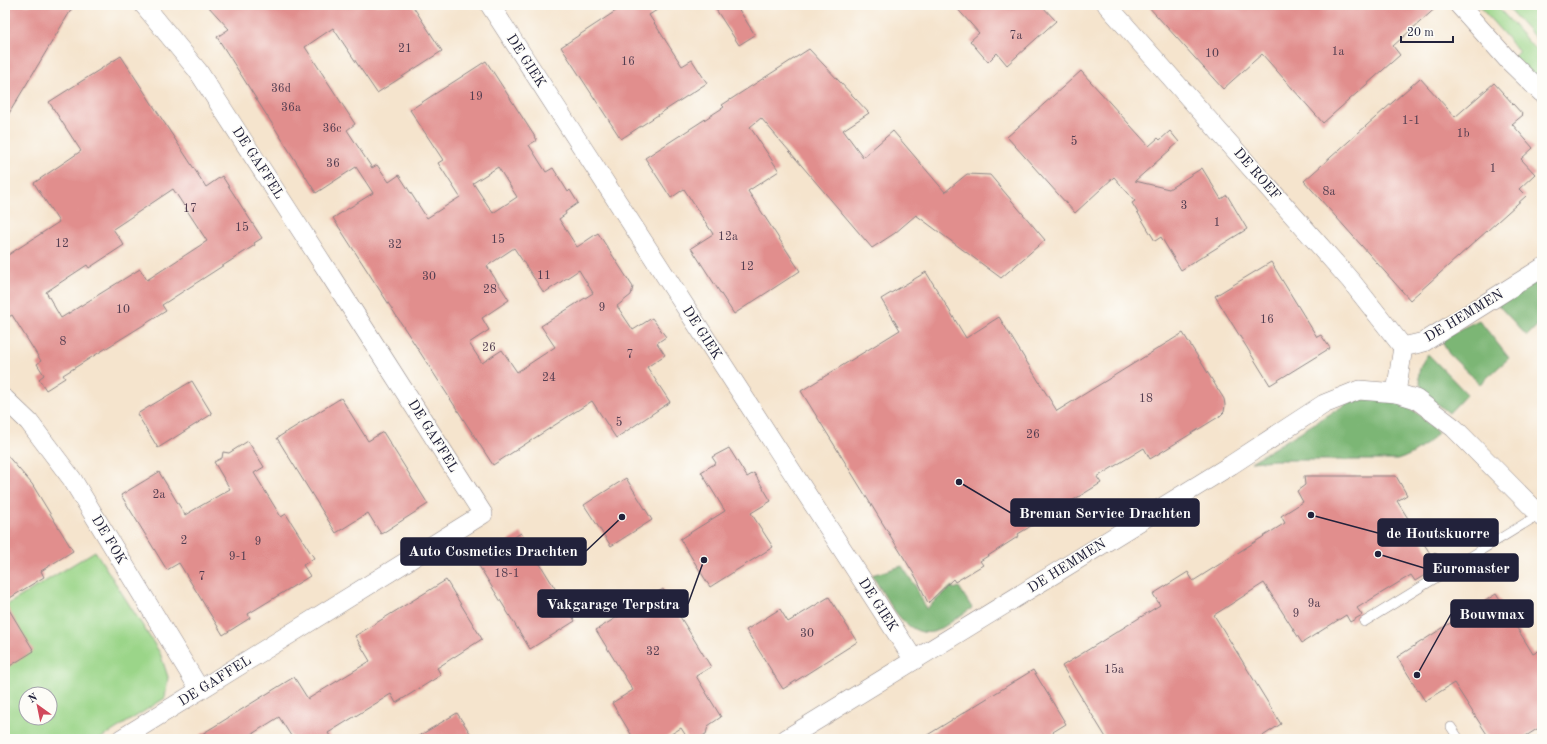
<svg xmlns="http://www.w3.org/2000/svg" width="1547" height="744" font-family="'Old Standard TT',serif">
<rect width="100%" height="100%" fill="#fdfcf7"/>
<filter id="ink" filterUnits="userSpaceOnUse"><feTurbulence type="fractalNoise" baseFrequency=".025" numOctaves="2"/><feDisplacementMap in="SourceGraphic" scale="8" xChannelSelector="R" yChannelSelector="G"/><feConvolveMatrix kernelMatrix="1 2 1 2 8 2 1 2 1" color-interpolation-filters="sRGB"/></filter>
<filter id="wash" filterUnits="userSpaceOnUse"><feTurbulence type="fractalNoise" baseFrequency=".012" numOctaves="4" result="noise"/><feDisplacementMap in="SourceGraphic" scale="16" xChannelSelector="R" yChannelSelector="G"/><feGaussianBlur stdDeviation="0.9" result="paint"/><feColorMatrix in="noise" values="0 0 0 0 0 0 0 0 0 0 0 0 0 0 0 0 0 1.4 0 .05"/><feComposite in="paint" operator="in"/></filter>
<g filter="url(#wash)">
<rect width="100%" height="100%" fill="#f5e4cd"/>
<g fill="#9bd589" stroke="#5e7c62" fill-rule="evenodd">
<path d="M 1478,5 L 1496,5 L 1542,57 L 1542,84 L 1514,57 L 1519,51 Z"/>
<path d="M 1506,5 L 1542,5 L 1542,45 L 1507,7 Z"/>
<path d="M 95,551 L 160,653 L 168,677 L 165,698 L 100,739 L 5,739 L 5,606 ZM 26,694 L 50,694 L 50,718 L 26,718 Z"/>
</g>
<g fill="#7cb675" stroke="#4f6c58">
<path d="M 1542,278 L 1542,321 L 1527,336 L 1498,305 Z"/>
<path d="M 1479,320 L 1509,358 L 1480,384 L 1449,354 L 1441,340 L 1444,337 Z"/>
<path d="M 1428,354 L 1467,394 L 1449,413 C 1427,395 1406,383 1428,354 Z"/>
<path d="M 1373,399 L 1395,402 L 1416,412 L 1438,433 C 1426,445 1414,455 1397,460 L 1275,460 L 1251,462 L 1348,403 L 1357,400 Z"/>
<path d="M 902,566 L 916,587 L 926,609 L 952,586 L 954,589 L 959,587 L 972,608 C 963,613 942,630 933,632 C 904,638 885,595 872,575 Z"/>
</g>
<g id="blocks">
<g fill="#e18e8d" fill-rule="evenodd">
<path d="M 5,5 L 74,5 L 5,120 Z"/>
<path d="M 207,5 L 412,5 L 442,51 L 377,93 L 333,28 L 305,47 L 355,124 L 347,130 L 372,168 L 377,165 L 389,182 L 399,175 L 427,218 L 460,197 L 438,163 L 443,160 L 410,110 L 486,61 L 537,140 L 529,145 L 546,172 L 553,168 L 568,192 L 570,190 L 578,203 L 565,212 L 566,214 L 559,219 L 577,247 L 598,233 L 633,287 L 631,295 L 617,306 L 633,330 L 652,318 L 666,337 L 657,343 L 665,355 L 647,367 L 670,402 L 616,438 L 592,401 L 493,465 L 333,218 L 373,193 L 356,167 L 316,193 L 217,37 L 229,29 ZM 498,167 L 517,197 L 493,213 L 473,183 ZM 514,248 L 544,293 L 579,270 L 593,293 L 541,326 L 555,347 L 517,372 L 502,350 L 482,363 L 469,343 L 489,330 L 482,318 L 509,300 L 487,266 Z"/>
<path d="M 625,5 L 665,5 L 649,15 L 682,66 L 692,60 L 707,83 L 621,139 L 561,47 Z"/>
<path d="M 713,5 L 736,5 L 755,35 L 739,45 Z"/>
<path d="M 954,5 L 1041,5 L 1056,21 L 1007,65 L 997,53 L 988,62 L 970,41 L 979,33 Z"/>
<path d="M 1147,5 L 1439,5 L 1393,46 L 1400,55 L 1323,123 L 1262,54 L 1223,89 Z"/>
<path d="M 809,49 L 869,113 L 843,130 L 863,157 L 893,131 L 945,192 L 967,174 L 990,175 L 1045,240 L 1001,278 L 916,215 L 895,233 L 872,248 L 761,118 L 750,127 L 779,171 L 748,191 L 800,271 L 734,314 L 691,248 L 713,234 L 684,189 L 671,198 L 645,158 L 724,107 L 722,105 Z"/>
<path d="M 121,56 L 206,187 L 222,176 L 262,238 L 254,243 L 255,245 L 162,305 L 166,311 L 63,375 L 65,378 L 46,390 L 39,379 L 44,375 L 37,364 L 41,361 L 12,315 L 5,319 L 5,257 L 59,222 L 34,183 L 81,151 L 49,102 ZM 173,189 L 207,241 L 147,280 L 140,269 L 61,318 L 46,292 L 87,265 L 89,268 L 124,245 L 113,229 Z"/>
<path d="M 1081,71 L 1149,146 L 1158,138 L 1160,140 L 1170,131 L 1179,142 L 1135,181 L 1169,189 L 1202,168 L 1221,199 L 1227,195 L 1247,229 L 1181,270 L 1161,237 L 1155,241 L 1132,203 L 1135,201 L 1114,177 L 1075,213 L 1007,137 Z"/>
<path d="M 1420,78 L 1455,117 L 1494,83 L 1523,115 L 1512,124 L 1533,148 L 1521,159 L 1535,174 L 1519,189 L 1526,196 L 1410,300 L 1304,181 Z"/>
<path d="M 1271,262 L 1317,337 L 1321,335 L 1330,348 L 1270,385 L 1215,296 Z"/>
<path d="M 926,272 L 966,338 L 999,317 L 1057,411 L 1183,333 L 1224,399 L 1225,405 L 1224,412 L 1220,416 L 1150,459 L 1144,448 L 1097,477 L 1101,483 L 1018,534 L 1019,536 L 980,561 L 983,565 L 955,582 L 953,579 L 928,603 L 917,579 L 801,391 L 900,330 L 881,299 Z"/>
<path d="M 192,381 L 212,414 L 158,448 L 137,414 Z"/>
<path d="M 341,398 L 368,441 L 383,432 L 428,504 L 381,534 L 368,513 L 336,533 L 277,438 Z"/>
<path d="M 248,441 L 264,467 L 254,473 L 281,517 L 286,514 L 314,558 L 303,565 L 310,576 L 248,614 L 250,618 L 223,635 L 179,563 L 167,570 L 121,495 L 159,472 L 185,515 L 230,489 L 214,462 L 222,458 L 223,452 L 229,453 Z"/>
<path d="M 729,448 L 747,477 L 754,473 L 771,501 L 751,513 L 773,547 L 710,587 L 680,539 L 725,511 L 701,472 L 716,463 L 712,457 Z"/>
<path d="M 5,453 L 32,484 L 73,551 L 41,571 L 44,577 L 5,601 Z"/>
<path d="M 1304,476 L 1396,476 L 1407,495 L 1397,501 L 1431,555 L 1435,552 L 1443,564 L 1415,581 L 1411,575 L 1357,608 L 1362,615 L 1350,622 L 1346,615 L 1302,643 L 1264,583 L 1214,615 L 1281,724 L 1258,739 L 1107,739 L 1062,666 L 1160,605 L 1153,594 L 1188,572 L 1193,581 L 1285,523 L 1281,516 L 1303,502 L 1297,491 L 1305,485 Z"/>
<path d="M 626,478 L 652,520 L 611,546 L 584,505 Z"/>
<path d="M 521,533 L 575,621 L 530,649 L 476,561 Z"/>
<path d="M 446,580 L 482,639 L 437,668 L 441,675 L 396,703 L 391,694 L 328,733 L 332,739 L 293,739 L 279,717 L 244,739 L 194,739 L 294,677 L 308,699 L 370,661 L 355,636 Z"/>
<path d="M 663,589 L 711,667 L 696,676 L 721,717 L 708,726 L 706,734 L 697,739 L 688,739 L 681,728 L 663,739 L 634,739 L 612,703 L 633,690 L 596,630 Z"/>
<path d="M 1496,594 L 1533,654 L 1542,649 L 1542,726 L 1521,739 L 1490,739 L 1454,683 L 1425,701 L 1397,657 Z"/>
<path d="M 829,597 L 857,642 L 783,689 L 746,630 L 780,609 L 788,622 Z"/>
<path d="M 5,603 L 34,651 L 5,669 Z"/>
<path d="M 1033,670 L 1066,724 L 1053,732 L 1057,739 L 921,739 Z"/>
<path d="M 457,713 L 474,739 L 414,739 Z"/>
</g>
</g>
</g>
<g filter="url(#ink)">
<use href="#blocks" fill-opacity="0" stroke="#8c8384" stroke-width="1"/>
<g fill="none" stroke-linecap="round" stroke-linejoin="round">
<g stroke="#8c8384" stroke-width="10">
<g id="lane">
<path d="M 1364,622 L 1540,514"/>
<path d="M 1451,727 L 1459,739"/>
</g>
</g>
<g stroke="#8c8384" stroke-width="20">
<g id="street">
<path d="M 490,5 L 914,660"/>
<path d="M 1107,5 L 1351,281 L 1403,347"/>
<path d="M 1459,5 L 1508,60 L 1542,93"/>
<path d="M 1396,393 L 1403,347 L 1424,342 L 1542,268"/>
<path d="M 5,399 L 29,422 L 72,479 L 200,690"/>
<path d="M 121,739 L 483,514 L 332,278 L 198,71 L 144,5"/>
<path d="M 786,739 L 1231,465 L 1324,404 L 1359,390 L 1396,393 L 1416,399 L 1454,428 L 1542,517"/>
</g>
</g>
<use href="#lane" stroke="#fff" stroke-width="9"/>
<use href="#street" stroke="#fff" stroke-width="19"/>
</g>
</g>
<g text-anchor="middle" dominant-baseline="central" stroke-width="3" stroke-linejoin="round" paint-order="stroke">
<g font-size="12" fill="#523d50">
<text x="1016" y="36">7a</text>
<text x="405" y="49">21</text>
<text x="1338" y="52">1a</text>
<text x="1212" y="54">10</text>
<text x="628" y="62">16</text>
<text x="281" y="89">36d</text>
<text x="476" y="97">19</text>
<text x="291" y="108">36a</text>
<text x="1411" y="121">1-1</text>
<text x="332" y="129">36c</text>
<text x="1463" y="134">1b</text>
<text x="1074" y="142">5</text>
<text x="333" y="164">36</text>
<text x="1493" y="169">1</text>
<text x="1329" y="192">8a</text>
<text x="1184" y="206">3</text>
<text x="190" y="209">17</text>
<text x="1217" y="223">1</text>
<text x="242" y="228">15</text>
<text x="728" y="237">12a</text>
<text x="498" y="240">15</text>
<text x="62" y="244">12</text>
<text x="395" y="245">32</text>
<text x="747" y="267">12</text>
<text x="544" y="276">11</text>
<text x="429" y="277">30</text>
<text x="490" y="290">28</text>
<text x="602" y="308">9</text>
<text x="123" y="310">10</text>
<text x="1267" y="320">16</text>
<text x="63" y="342">8</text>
<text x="489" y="348">26</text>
<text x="630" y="355">7</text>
<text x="549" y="378">24</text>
<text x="1146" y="399">18</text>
<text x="619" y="423">5</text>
<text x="1033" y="435">26</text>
<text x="159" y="495">2a</text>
<text x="184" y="541">2</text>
<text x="258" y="542">9</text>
<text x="238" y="557">9-1</text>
<text x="507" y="574">18-1</text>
<text x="202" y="577">7</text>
<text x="1314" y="604">9a</text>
<text x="1296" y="614">9</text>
<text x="807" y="634">30</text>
<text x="653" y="652">32</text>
<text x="1114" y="670">15a</text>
</g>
<g font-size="14" fill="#22223b" stroke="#fdfcf7">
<text transform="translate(526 61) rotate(57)">DE GIEK</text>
<text transform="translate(258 163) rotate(57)">DE GAFFEL</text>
<text transform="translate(1257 174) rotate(49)">DE ROEF</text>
<text transform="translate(1464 316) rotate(-31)">DE HEMMEN</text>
<text transform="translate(702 333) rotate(57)">DE GIEK</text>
<text transform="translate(433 436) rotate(58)">DE GAFFEL</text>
<text transform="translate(109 540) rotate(59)">DE FOK</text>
<text transform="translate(1067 566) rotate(-32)">DE HEMMEN</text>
<text transform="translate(878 605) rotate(57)">DE GIEK</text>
<text transform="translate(215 681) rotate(-32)">DE GAFFEL</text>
</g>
</g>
<path fill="none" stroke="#22223b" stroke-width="1.5" d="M959 482L1011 513M1311 515L1378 533M622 517L586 551M1378 554L1424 568M704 560L688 604M1417 675L1451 614"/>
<g fill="#22223b" stroke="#fdfcf7" stroke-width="1.5">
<circle cx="959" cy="482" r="4"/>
<circle cx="1311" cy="515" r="4"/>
<circle cx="622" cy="517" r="4"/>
<circle cx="1378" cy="554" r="4"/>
<circle cx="704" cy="560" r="4"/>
<circle cx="1417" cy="675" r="4"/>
</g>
<g fill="#22223b" stroke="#22223b" stroke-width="1.5">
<rect x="1011" y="499" width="188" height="27" rx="4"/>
<rect x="1378" y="519" width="120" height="27" rx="4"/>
<rect x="401" y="538" width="185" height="27" rx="4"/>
<rect x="1424" y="554" width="94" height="27" rx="4"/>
<rect x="538" y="590" width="150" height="27" rx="4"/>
<rect x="1451" y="600" width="82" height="27" rx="4"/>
</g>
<g font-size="15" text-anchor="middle" font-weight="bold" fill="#fff">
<text x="1105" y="518">Breman Service Drachten</text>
<text x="1438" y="538">de Houtskuorre</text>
<text x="493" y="556">Auto Cosmetics Drachten</text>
<text x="1471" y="573">Euromaster</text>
<text x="613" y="609">Vakgarage Terpstra</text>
<text x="1492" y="619">Bouwmax</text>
</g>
<rect width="1547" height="744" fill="none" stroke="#fdfcf7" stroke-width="20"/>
<g transform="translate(38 706) rotate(327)"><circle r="19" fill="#fdfcf7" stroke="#a5a5ac"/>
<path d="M0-3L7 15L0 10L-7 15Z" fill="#d1495b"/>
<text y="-6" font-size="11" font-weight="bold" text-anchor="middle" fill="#22223b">N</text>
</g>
<path d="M1401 36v6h52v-6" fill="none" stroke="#22223b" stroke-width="2"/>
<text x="1407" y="36" font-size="12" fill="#22223b" stroke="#fdfcf7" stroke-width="3" paint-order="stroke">20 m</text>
</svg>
